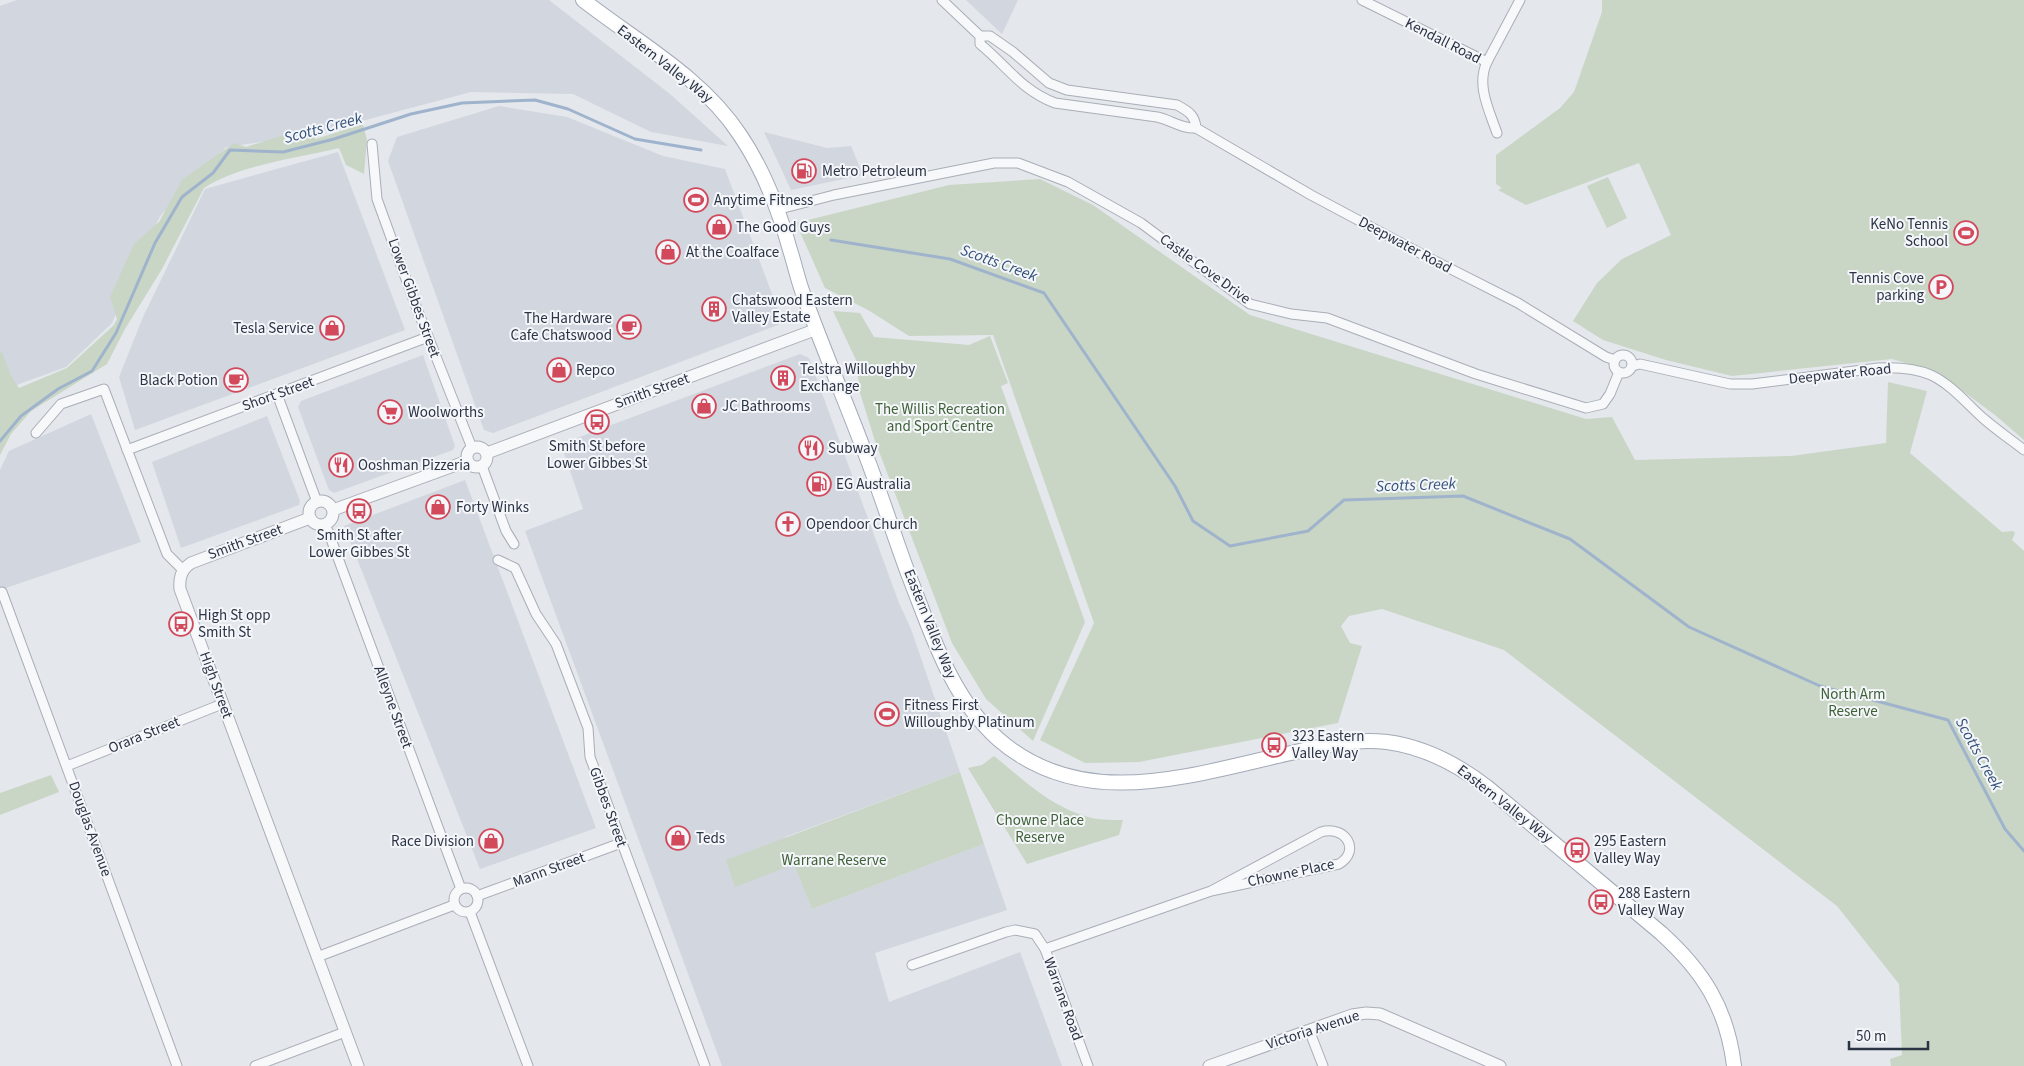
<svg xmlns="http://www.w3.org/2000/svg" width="2024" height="1066" font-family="'Source Sans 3',sans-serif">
<rect width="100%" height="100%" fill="#e4e7ec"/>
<g fill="#d2d6de">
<path d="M 17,0 L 549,0 L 670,94 L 728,146 L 651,132 L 573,94 L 471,92 L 305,136 L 226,147 L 160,216 L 112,323 L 66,367 L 0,391 L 0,6 Z"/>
<path d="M 966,0 L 1018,0 L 1002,34 Z"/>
<path d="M 499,106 L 567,117 L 663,156 L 725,169 L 783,323 L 493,433 L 484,430 L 388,161 L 397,137 Z"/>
<path d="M 764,132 L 827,148 L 851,146 L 863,175 L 791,190 Z"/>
<path d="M 338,152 L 405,330 L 135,430 L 119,377 L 143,317 L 205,189 Z"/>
<path d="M 800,354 L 809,358 L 899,603 L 911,629 L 960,772 L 785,837 L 812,909 L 984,844 L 1007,910 L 875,953 L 889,1002 L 1020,952 L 1062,1066 L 722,1066 L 525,531 L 583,509 L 561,444 Z"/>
<path d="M 423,355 L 455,446 L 453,450 L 334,493 L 329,490 L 298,407 L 301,401 Z"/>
<path d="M 91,414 L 141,542 L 0,590 L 0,470 L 9,451 Z"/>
<path d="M 267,416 L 300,501 L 299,505 L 181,548 L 152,462 Z"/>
<path d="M 465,480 L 596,828 L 480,869 L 344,526 Z"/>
</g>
<g fill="#c9d6c5">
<path d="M 1602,0 L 2024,0 L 2024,440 L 1995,415 L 1937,372 L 1892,359 L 1732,376 L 1666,360 L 1603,340 L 1573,321 L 1597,283 L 1622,259 L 1671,235 L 1639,163 L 1526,205 L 1498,190 L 1502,188 L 1496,184 L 1496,155 L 1560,108 L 1574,92 L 1602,12 Z"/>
<path d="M 363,124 L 367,140 L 364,174 L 346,165 L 339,148 C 298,158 239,165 204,188 L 162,269 L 125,329 L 107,364 L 31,411 L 11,434 L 0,455 L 0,353 L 2,352 L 11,376 L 19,388 L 67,368 L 114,325 L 117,319 L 110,297 L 134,244 L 159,222 L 182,180 L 234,143 L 246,147 L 303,129 L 316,139 Z"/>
<path d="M 1608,177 L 1627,218 L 1607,228 L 1587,186 Z"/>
<path d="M 1040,179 L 1093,205 L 1250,315 L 1586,419 L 1612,417 L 1635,460 L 1791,456 L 1886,443 L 1888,382 L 1927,391 L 1910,453 L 2002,532 L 2013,531 L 2015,533 L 2012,540 L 2024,551 L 2024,1066 L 1891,1066 L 1890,1059 L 1902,1055 L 1899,984 L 1837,906 L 1504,650 L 1382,609 L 1349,616 L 1341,626 L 1350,643 L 1362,646 L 1338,723 L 1139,762 L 1085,763 L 1040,740 L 1094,623 L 993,335 L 909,336 L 868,310 L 825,288 L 796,223 L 949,185 Z"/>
<path d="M 833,311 L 860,313 L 874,337 L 969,345 L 990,336 L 1008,383 L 1001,386 L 1085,622 L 1033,741 L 986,699 L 952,643 L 875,441 L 860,393 L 856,360 Z"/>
<path d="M 994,756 C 1025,781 1052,808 1092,818 C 1102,820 1113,820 1123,820 L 1119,835 L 1027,864 L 968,768 L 982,765 Z"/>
<path d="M 960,772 L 984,844 L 812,909 L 794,864 L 735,887 L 726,860 Z"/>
<path d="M 51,775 L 59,792 L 0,815 L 0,793 Z"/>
</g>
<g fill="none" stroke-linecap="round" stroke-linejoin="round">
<g stroke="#9fb4cc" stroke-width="3">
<path d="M 831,240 L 950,259 L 1044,293 L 1175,486 L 1193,521 L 1230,546 L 1308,531 L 1344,500 L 1463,496 L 1570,539 L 1689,627 L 1820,686 L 1948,720 L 2005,829 L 2024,851"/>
<path d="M 0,441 L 21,416 L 58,389 L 92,371 L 116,333 L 155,243 L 182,197 L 213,173 L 230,150 L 283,152 L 334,139 L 411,114 L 462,103 L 535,100 L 568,109 L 635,139 L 701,150"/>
</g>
<g stroke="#a9aeb7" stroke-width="11">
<g id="minor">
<path d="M 942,0 L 980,36 L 980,44 C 1007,66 1021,90 1055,103 L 1157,117 C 1171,120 1182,129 1196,128 L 1311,195 L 1433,260 L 1518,303 L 1606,357 L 1615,360"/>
<path d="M 1362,0 L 1487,62 C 1476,85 1489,110 1497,133"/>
<path d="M 980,36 L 990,36 L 1013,52 L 1049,83 L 1067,90 L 1177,105 C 1188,111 1195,115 1196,128"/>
<path d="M 1487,62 L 1520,0"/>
<path d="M 372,144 L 377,199 L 414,301 L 472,448"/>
<path d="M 776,210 L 834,195 L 994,163 L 1018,163 L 1068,182 L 1141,223 L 1250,304 L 1291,314 L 1327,318 L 1476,374 L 1586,408 L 1603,404 L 1610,394 L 1619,372"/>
<circle cx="1623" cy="364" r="9"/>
<path d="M 1632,366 L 1640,364 L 1730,384 L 1752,384 L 1878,368 C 1895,367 1915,368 1931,375 C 1952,385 1968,405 1984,419 C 1997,430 2011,440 2024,450"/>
<path d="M 277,394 L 317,502"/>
<path d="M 36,433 L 61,404 L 104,389 L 167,554 L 183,570"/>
<path d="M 127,450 L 428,337"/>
<path d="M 482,466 L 506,531 L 514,544"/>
<path d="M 324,525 L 328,531 L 461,889"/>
<path d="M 498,560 L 515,568 L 536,614 L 556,644 L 588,728 L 590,757 L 705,1066"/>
<path d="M 2,592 L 177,1066"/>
<path d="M 67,766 L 222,704"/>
<circle cx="466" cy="900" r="12"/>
<path d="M 477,896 L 621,843"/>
<path d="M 470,912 L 528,1066"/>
<path d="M 1045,949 L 1211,891 L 1339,864 C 1361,851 1346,825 1321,832 L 1211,891"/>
<path d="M 317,957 L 454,905"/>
<path d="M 912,965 L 1006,932 L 1015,930 L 1035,934 L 1045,949 L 1088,1066"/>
<path d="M 1309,1030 L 1323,1066"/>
<path d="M 255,1066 L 345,1032"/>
</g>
</g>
<g stroke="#a9aeb7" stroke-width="13">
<g id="tertiary">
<circle cx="477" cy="457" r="10"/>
<path d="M 487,453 L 817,329"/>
<circle cx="321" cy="513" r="12"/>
<path d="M 333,510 L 467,461"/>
<path d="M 310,518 L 191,563 C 181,570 179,578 180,589 L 358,1066"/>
<path d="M 1209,1066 L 1352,1015 L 1366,1013 L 1380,1014 L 1500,1066"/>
</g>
</g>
<g stroke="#a3abb8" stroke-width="16">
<path id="primary" d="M 583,0 C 637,42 702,77 740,135 C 763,169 779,210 790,250 C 795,265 798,281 804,296 C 822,346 843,395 862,445 C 879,488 893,533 909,576 C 932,634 950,696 998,739 C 1084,814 1193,774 1291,753 C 1322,746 1354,738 1387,742 C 1425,747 1457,764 1487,787 L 1661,933 C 1703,971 1727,1008 1734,1066"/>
</g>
<use href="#minor" stroke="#f7f8fa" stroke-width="9"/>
<use href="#tertiary" stroke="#f7f8fa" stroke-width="11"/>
<use href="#primary" stroke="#fff" stroke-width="14"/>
</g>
<defs>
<g id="fuel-ring" transform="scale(1.25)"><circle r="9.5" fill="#f4f6f9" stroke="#d1495b" stroke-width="1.5"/><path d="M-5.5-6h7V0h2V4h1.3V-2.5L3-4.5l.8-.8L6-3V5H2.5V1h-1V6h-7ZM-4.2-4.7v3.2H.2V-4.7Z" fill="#d1495b"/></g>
<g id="stadium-ring" transform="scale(1.25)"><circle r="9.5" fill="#f4f6f9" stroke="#d1495b" stroke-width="1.5"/><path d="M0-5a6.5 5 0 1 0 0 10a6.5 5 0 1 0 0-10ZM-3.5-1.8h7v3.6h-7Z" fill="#d1495b"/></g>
<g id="shop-ring" transform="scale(1.25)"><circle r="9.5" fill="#f4f6f9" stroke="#d1495b" stroke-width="1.5"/><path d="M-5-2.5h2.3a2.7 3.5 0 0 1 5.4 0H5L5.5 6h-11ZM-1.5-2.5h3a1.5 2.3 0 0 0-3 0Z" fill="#d1495b"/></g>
<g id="parking-ring" transform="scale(1.25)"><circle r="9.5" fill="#f4f6f9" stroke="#d1495b" stroke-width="1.5"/><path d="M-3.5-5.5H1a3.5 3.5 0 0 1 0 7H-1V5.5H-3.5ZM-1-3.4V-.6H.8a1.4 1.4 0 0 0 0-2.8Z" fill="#d1495b"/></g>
<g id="building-ring" transform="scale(1.25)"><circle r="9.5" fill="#f4f6f9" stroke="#d1495b" stroke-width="1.5"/><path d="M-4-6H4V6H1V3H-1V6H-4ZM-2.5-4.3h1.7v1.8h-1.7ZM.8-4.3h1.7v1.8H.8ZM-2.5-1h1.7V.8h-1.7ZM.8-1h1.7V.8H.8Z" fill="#d1495b"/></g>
<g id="cafe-ring" transform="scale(1.25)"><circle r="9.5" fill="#f4f6f9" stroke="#d1495b" stroke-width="1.5"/><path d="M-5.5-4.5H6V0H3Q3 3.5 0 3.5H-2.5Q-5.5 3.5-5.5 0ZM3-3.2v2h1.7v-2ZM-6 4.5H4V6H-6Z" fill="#d1495b"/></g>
<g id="supermarket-ring" transform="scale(1.25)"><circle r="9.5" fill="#f4f6f9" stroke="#d1495b" stroke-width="1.5"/><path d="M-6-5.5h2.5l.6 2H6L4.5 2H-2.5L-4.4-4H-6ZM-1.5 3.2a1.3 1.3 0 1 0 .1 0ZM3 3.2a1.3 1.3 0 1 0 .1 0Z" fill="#d1495b"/></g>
<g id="bus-ring" transform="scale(1.25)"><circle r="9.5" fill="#f4f6f9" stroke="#d1495b" stroke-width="1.5"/><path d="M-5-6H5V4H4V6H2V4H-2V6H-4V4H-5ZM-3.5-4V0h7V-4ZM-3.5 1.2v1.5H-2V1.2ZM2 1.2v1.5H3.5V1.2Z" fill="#d1495b"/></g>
<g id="restaurant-ring" transform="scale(1.25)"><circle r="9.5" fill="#f4f6f9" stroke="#d1495b" stroke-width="1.5"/><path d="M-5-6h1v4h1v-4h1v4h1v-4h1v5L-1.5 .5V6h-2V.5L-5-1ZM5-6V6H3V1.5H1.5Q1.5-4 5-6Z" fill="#d1495b"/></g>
<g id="church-ring" transform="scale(1.25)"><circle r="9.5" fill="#f4f6f9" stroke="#d1495b" stroke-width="1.5"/><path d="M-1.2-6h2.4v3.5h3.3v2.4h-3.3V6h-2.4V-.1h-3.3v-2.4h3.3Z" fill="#d1495b"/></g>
</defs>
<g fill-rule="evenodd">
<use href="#fuel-ring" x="804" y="171"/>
<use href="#stadium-ring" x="696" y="200"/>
<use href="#shop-ring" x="719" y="227"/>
<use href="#stadium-ring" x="1966" y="233"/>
<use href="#shop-ring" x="668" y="252"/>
<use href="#parking-ring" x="1941" y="287"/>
<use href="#building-ring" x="714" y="309"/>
<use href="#cafe-ring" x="629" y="327"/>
<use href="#shop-ring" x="332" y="328"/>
<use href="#shop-ring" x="559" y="370"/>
<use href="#building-ring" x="783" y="378"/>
<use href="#cafe-ring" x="236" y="380"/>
<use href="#shop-ring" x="704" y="406"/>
<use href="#supermarket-ring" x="390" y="412"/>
<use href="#bus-ring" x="597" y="422"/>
<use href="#restaurant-ring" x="811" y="448"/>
<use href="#restaurant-ring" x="341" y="465"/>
<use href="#fuel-ring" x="819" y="484"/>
<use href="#shop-ring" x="438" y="507"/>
<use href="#bus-ring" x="359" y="511"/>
<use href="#church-ring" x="788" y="524"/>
<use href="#bus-ring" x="181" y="624"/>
<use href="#stadium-ring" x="887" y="714"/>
<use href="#bus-ring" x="1274" y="745"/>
<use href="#shop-ring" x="678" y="838"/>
<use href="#shop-ring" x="491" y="841"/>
<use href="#bus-ring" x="1577" y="850"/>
<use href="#bus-ring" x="1601" y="902"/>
</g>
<g text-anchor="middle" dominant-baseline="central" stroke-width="4" stroke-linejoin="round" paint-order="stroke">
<g font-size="15" fill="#2b3445" stroke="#f4f6f9">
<text transform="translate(1443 41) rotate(27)">Kendall Road</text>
<text transform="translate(665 64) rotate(38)">Eastern Valley Way</text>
<text transform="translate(1405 245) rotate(28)">Deepwater Road</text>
<text transform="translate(1205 269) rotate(36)">Castle Cove Drive</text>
<text transform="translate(414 298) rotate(70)">Lower Gibbes Street</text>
<text transform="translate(1840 374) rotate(-6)">Deepwater Road</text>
<text transform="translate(652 391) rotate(-20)">Smith Street</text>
<text transform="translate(278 394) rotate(-20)">Short Street</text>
<text transform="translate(245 542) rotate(-20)">Smith Street</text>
<text transform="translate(930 624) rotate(68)">Eastern Valley Way</text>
<text transform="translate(216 685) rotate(70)">High Street</text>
<text transform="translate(393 707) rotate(70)">Alleyne Street</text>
<text transform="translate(144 735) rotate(-22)">Orara Street</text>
<text transform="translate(1505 804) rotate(38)">Eastern Valley Way</text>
<text transform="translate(608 807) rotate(70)">Gibbes Street</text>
<text transform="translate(90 829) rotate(70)">Douglas Avenue</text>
<text transform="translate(549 870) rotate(-20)">Mann Street</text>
<text transform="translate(1291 873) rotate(-12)">Chowne Place</text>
<text transform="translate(1063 999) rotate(70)">Warrane Road</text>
<text transform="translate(1313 1030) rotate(-18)">Victoria Avenue</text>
</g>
<g font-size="15" fill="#2b3445" stroke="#f4f6f9" text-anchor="start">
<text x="822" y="171">Metro Petroleum</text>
<text x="714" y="200">Anytime Fitness</text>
<text x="1948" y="224" text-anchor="end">KeNo Tennis<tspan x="1948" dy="17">School</tspan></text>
<text x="736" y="227">The Good Guys</text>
<text x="686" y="252">At the Coalface</text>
<text x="1924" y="278" text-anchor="end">Tennis Cove<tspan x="1924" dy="17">parking</tspan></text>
<text x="732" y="300">Chatswood Eastern<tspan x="732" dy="17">Valley Estate</tspan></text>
<text x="612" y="318" text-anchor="end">The Hardware<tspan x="612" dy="17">Cafe Chatswood</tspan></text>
<text x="314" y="328" text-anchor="end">Tesla Service</text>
<text x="800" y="369">Telstra Willoughby<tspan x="800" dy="17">Exchange</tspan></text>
<text x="576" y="370">Repco</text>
<text x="218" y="380" text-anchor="end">Black Potion</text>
<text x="722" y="406">JC Bathrooms</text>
<text x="408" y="412">Woolworths</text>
<text x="597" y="446" text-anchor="middle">Smith St before<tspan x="597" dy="17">Lower Gibbes St</tspan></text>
<text x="828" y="448">Subway</text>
<text x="358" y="465">Ooshman Pizzeria</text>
<text x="836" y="484">EG Australia</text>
<text x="456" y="507">Forty Winks</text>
<text x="806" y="524">Opendoor Church</text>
<text x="359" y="535" text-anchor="middle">Smith St after<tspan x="359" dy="17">Lower Gibbes St</tspan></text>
<text x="198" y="615">High St opp<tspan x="198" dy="17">Smith St</tspan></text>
<text x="904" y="705">Fitness First<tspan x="904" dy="17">Willoughby Platinum</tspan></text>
<text x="1292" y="736">323 Eastern<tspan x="1292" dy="17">Valley Way</tspan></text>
<text x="696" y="838">Teds</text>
<text x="474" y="841" text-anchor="end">Race Division</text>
<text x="1594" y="841">295 Eastern<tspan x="1594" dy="17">Valley Way</tspan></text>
<text x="1618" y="893">288 Eastern<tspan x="1618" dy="17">Valley Way</tspan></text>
</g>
<g font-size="15" fill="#3f6138" stroke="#f4f6f9">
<text x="940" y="409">The Willis Recreation<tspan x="940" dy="17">and Sport Centre</tspan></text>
<text x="1853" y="694">North Arm<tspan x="1853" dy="17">Reserve</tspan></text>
<text x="1040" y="820">Chowne Place<tspan x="1040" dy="17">Reserve</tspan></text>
<text x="834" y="860">Warrane Reserve</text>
</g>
<g font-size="16" font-style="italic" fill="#34527a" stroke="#f4f6f9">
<text transform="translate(323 128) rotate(-15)">Scotts Creek</text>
<text transform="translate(999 263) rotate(20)">Scotts Creek</text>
<text transform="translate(1416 485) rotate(-2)">Scotts Creek</text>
<text transform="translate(1979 754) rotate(61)">Scotts Creek</text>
</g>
</g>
<path d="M1849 1041v8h79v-8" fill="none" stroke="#2b3445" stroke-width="2.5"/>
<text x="1856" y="1041" font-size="15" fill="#2b3445" stroke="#f4f6f9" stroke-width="4" paint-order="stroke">50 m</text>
</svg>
